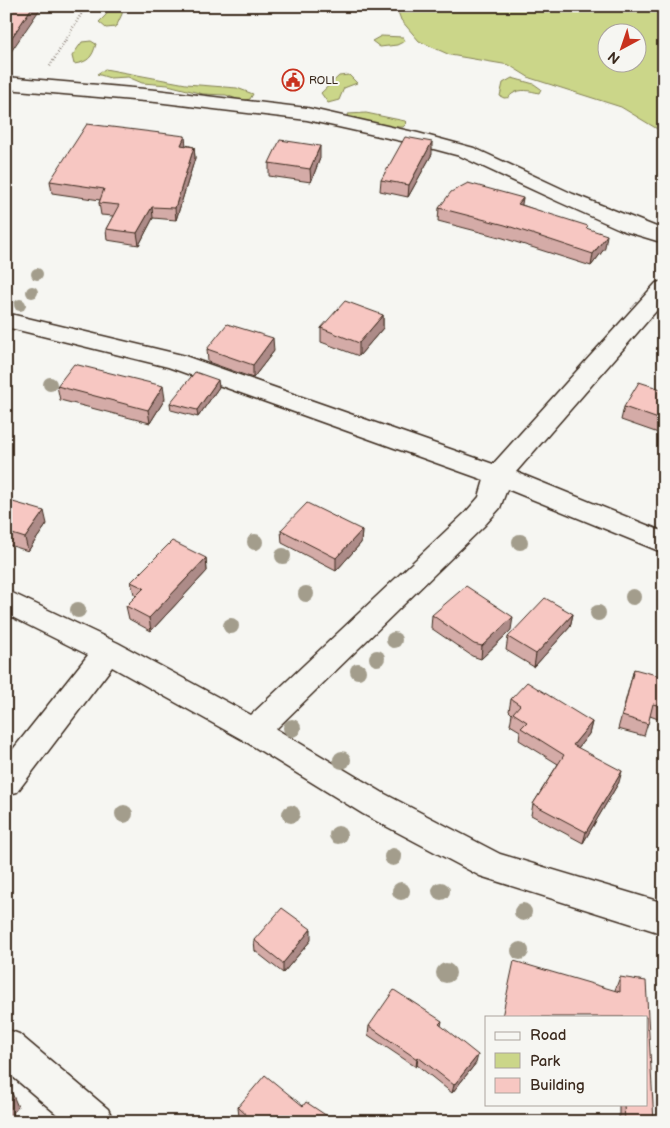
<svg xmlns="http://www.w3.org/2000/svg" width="670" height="1128" font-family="'Balsamiq Sans',sans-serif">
<rect width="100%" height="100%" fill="#f6f6f2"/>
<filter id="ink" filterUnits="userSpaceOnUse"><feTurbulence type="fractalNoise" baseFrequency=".02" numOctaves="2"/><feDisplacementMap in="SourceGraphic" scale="10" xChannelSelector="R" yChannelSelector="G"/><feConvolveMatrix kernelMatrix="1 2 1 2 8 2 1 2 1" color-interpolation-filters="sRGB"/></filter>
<g filter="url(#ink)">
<g fill="#cbd689" stroke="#838054" fill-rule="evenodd">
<path d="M 109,6 L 123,6 L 122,14 L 116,27 L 106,28 L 99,22 L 106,15 Z"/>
<path d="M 396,6 L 664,6 L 664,137 L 659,130 L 621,107 L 530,78 L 509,65 L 450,55 L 419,41 L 401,20 ZM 638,32 L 638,62 L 608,62 L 608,32 Z"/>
<path d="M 381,36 L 403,37 L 405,41 L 397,45 L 380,47 L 372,41 Z"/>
<path d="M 91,41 L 96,44 C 92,58 88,62 74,64 L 72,56 L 82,42 Z"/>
<path d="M 105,69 L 186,84 L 237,88 L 253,94 L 250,99 L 242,101 L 226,95 L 203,94 L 168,85 L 142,83 L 128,77 L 110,78 L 97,74 Z"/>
<path d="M 349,75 L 357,83 L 344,88 L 339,100 L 328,103 L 321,93 L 339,76 Z"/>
<path d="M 512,78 L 534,84 L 541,89 L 539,93 C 530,91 521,88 512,94 C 506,99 513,97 504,98 L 500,96 L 503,83 Z"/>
<path d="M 366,113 L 405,121 L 407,123 L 403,127 L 388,127 L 349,117 L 348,114 Z"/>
</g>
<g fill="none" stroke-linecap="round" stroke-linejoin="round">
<g stroke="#3b2a1e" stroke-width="3">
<g id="minor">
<path d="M 6,77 L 156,90 L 307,108 L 418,133 L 474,148 L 573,194 L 664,230 L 664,243 L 624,231 L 559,202 L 460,156 L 415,144 L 307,120 L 156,102 L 6,89 Z"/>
<path d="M 664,281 L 664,302 L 516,472 L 664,532 L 664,553 L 507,489 L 500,508 L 484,526 L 276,729 L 385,794 L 500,854 L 664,903 L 664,934 L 480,876 L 363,814 L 243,740 L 112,667 L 17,792 L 6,795 L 6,758 L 88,655 L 6,614 L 6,590 L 118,643 L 251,715 L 466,512 L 479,497 L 484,480 L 168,367 L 6,327 L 6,313 L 182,355 L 493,464 L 656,283 Z"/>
<path d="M 6,1029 L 19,1034 L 108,1109 L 114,1122 L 66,1122 L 6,1071 Z"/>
</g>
</g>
<path stroke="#3b2a1e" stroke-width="2.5" stroke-dasharray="0.5 2.5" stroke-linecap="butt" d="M 50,66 L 86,6"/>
<use href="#minor" fill="#f6f6f2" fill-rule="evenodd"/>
</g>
<g fill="#a39d8c">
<circle cx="37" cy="274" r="6"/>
<circle cx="32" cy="292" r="6"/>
<circle cx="20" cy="305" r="6"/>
<circle cx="50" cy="384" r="7"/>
<circle cx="255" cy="542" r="8"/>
<circle cx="520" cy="542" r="8"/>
<circle cx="283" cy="556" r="8"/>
<circle cx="306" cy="594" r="8"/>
<circle cx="633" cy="597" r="8"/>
<circle cx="78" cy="610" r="8"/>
<circle cx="598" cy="613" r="8"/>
<circle cx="231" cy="626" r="8"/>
<circle cx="394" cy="640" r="8"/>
<circle cx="377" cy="658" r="8"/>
<circle cx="358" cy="671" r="8"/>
<circle cx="292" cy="728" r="9"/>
<circle cx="342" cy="760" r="9"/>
<circle cx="124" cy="814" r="9"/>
<circle cx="291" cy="814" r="9"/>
<circle cx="338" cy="835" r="9"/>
<circle cx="393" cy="857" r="9"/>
<circle cx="401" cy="891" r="9"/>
<circle cx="441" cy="891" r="9"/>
<circle cx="523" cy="912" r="9"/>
<circle cx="520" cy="951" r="9"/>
<circle cx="446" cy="973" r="10"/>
</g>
<g fill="#d4aba7" stroke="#3b2a1e">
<path d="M 186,145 L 194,147 L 195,158 L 176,220 L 153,218 L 139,245 L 107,240 L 106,229 L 113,216 L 101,215 L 99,203 L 100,200 L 52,193 L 50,181 Z"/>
<path d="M 432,154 L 408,197 L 380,191 L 381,180 Z"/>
<path d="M 320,158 L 311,182 L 269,176 L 269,163 Z"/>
<path d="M 522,205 L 588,229 L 605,248 L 591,266 L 503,238 L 438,221 L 439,208 Z"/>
<path d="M 383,315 L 383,328 L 359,356 L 321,342 L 321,328 Z"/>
<path d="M 207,349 L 274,351 L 253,378 L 208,362 Z"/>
<path d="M 57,386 L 165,399 L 150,423 L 60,400 Z"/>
<path d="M 219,387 L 198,417 L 171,410 L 170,403 Z"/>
<path d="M 664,390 L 664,435 L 621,420 L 624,407 Z"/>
<path d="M 6,500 L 47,524 L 28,551 L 6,544 Z"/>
<path d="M 281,530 L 362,530 L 361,543 L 336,571 L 282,543 Z"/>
<path d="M 206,558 L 207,571 L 151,631 L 129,619 L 126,606 L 136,596 L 134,594 L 131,582 Z"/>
<path d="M 573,614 L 570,627 L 534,667 L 506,650 L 508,637 Z"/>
<path d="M 432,615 L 511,630 L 481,659 L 472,656 L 431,628 Z"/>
<path d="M 634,669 L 661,706 L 658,719 L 650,716 L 644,736 L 618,729 Z"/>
<path d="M 511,699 L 592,722 L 589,734 L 578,748 L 619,782 L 583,843 L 531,815 L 533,804 L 558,764 L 519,740 L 520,731 L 510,725 L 512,714 L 509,711 Z"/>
<path d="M 254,940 L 311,940 L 283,973 L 255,951 Z"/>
<path d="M 620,977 L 654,1122 L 619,1122 L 619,1104 L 646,1104 L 615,990 Z"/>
<path d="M 442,1021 L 441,1026 L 476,1063 L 452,1093 L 417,1065 L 416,1067 L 368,1035 L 369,1026 Z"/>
<path d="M 303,1106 L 336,1122 L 245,1122 L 239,1117 L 238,1107 Z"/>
</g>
<g fill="#ad8b88" stroke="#3b2a1e">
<path d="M 33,6 L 42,6 L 6,59 L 6,46 Z"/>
<path d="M 185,136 L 186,147 L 181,145 Z"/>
<path d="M 432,142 L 432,154 L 408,197 L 409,185 Z"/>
<path d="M 320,146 L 320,158 L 311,182 L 310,169 Z"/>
<path d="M 194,147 L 195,158 L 176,220 L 175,208 Z"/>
<path d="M 523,198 L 521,210 L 518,204 Z"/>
<path d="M 152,207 L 153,218 L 139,245 L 137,233 Z"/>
<path d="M 607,235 L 605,248 L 591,266 L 593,254 Z"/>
<path d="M 383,315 L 383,328 L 359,356 L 359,343 Z"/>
<path d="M 273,338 L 274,351 L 253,378 L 253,365 Z"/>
<path d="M 218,380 L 219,387 L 198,417 L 197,410 Z"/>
<path d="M 163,386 L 165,399 L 150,423 L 148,410 Z"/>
<path d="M 44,511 L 47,524 L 28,551 L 25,538 Z"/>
<path d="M 362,530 L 361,543 L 336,571 L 336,558 Z"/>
<path d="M 206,558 L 207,571 L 151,631 L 149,618 Z"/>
<path d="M 573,614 L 570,627 L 534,667 L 536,654 Z"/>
<path d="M 513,617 L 511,630 L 481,659 L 482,646 Z"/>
<path d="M 592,722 L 589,734 L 570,758 L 573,745 Z"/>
<path d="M 622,771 L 619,782 L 583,843 L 586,832 Z"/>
<path d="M 311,929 L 311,940 L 283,973 L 283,963 Z"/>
<path d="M 478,1055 L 476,1063 L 452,1093 L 454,1085 Z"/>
<path d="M 418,1057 L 417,1065 L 416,1067 L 417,1059 Z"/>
<path d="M 12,1093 L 18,1107 L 6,1122 L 6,1100 Z"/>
</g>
<g fill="#f7c7c2" stroke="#3b2a1e">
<path d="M 6,6 L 33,6 L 6,46 Z"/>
<path d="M 87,124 L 185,136 L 181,145 L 194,147 L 175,208 L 152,207 L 137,233 L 106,229 L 119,205 L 99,203 L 104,189 L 50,181 Z"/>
<path d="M 405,137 L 432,142 L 409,185 L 381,180 Z"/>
<path d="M 280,140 L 320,146 L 310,169 L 269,163 Z"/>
<path d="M 468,183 L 523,198 L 518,204 L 588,226 L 586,228 L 607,235 L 593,254 L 505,225 L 439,208 L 451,192 Z"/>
<path d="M 345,301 L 383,315 L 359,343 L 321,328 Z"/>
<path d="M 227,324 L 273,338 L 253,365 L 207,349 Z"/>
<path d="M 74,364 L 163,386 L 148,410 L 57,386 Z"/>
<path d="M 195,372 L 218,380 L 197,410 L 170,403 Z"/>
<path d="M 639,382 L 664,390 L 664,421 L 624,407 Z"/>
<path d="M 6,500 L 44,511 L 25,538 L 6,532 Z"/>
<path d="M 307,503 L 362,530 L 336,558 L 281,530 Z"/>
<path d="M 172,541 L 206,558 L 149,618 L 126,606 L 144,588 L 131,582 Z"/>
<path d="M 466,586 L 513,617 L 482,646 L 474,644 L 432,615 Z"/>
<path d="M 545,598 L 573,614 L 536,654 L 508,637 Z"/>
<path d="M 634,669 L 664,677 L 664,697 L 661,706 L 653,704 L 648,724 L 622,716 Z"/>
<path d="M 527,682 L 592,722 L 573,745 L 622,771 L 586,832 L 533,804 L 564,755 L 521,728 L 527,722 L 513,713 L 520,705 L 511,699 Z"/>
<path d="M 282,908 L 311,929 L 283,963 L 254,940 Z"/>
<path d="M 514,961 L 620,992 L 620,977 L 646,981 L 654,1122 L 625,1122 L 624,1104 L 646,1104 L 646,1017 L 502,1017 Z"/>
<path d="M 394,990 L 442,1021 L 439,1024 L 478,1055 L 454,1085 L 418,1057 L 417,1059 L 369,1026 Z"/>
<path d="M 265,1075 L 303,1106 L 306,1102 L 336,1122 L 254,1122 L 238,1107 Z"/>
<path d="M 6,1089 L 12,1093 L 6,1100 Z"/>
</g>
</g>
<defs>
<g id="civic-ring" transform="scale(1.125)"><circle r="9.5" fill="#f6f6f2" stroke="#c8321e" stroke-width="1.5"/><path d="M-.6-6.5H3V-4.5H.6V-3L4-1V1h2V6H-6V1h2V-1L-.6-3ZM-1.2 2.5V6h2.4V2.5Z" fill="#c8321e"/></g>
</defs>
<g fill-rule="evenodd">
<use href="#civic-ring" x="293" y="80"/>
</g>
<g text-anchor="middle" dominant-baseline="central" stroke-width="4" stroke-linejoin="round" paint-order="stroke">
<g font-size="11" fill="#3b2a1e" stroke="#f6f6f2" text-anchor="start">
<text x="309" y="80">ROLL</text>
</g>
</g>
<rect width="670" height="1128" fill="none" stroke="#f6f6f2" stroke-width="25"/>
<rect x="12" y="12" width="645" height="1103" fill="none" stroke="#3b2a1e" stroke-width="2" filter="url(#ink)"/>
<rect x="485" y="1016" width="162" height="90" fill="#f6f6f2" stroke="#aba49d"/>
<rect x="495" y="1032" width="25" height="8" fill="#f6f6f2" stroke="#aba49d"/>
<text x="530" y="1040" font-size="15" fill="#3b2a1e">Road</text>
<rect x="495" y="1053" width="25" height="15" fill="#cbd689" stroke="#aba49d"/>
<text x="530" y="1066" font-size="15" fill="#3b2a1e">Park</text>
<rect x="495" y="1078" width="25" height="15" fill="#f7c7c2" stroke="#aba49d"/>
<text x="530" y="1090" font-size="15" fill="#3b2a1e">Building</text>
<g transform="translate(622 48) rotate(220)"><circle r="24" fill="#f6f6f2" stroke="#aba49d"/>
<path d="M0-4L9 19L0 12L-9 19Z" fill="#c8321e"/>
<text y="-8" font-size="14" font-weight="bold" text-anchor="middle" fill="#3b2a1e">N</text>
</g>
</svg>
